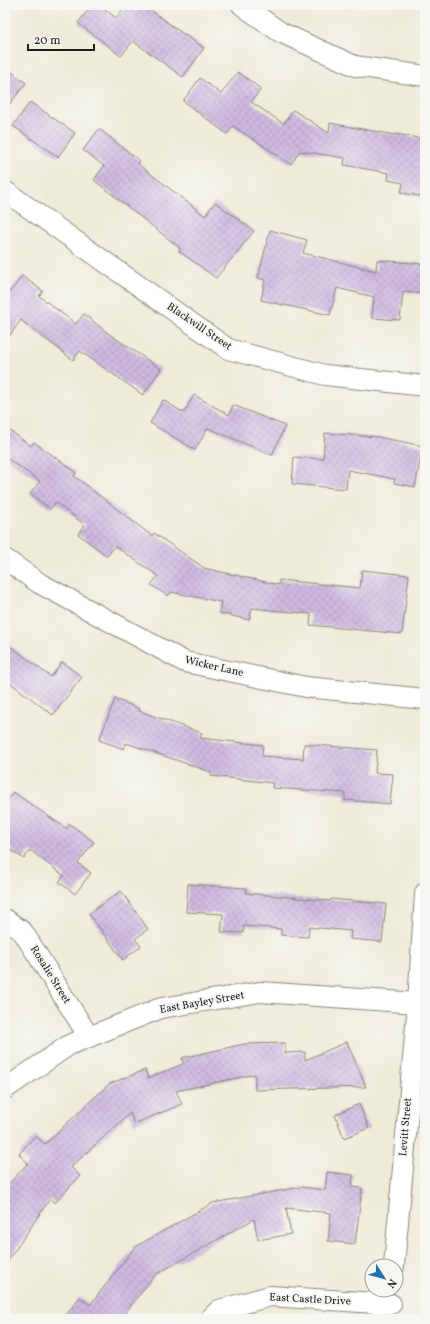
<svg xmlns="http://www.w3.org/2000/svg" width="430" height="1324" font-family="Vollkorn,serif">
<defs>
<pattern id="building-cross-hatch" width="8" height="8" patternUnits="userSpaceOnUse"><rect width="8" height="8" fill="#cfb9e1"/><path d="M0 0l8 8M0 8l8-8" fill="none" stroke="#b19ec0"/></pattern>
</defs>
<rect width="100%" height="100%" fill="#f6f6f2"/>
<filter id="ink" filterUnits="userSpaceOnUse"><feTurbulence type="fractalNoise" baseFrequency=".025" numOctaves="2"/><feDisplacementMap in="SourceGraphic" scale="8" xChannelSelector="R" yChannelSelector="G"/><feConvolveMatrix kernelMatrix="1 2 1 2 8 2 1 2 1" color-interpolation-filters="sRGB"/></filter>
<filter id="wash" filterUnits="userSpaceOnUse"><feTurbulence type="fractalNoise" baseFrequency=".012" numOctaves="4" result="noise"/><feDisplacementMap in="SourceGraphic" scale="16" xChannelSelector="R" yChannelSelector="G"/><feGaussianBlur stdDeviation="0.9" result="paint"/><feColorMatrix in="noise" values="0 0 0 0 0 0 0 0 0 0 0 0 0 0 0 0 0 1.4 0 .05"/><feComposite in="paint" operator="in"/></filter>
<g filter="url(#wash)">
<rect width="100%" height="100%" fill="#eeebd7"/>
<g id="blocks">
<g fill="url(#building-cross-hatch)">
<path d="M 92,5 L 100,5 L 116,18 L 126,5 L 144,5 L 179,31 L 204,48 L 183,77 L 133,41 L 121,56 L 78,23 Z"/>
<path d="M 5,67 L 26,83 L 5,110 Z"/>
<path d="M 238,72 L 261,89 L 251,102 L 284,124 L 293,110 L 329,133 L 330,123 L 395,135 L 395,134 L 425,139 L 425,151 L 422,168 L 425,168 L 425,197 L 401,193 L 403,183 L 388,180 L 389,173 L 344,165 L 345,158 L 300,151 L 291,164 L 233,126 L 227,134 L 183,101 L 200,78 L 221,94 Z"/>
<path d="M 30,102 L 75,133 L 58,157 L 13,126 Z"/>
<path d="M 99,129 L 140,161 L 138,164 L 205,216 L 215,202 L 254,231 L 216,278 L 179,251 L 180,248 L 94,180 L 104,166 L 83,150 Z"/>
<path d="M 270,230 L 307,240 L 303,253 L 376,271 L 377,260 L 425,264 L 425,294 L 403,292 L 400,320 L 372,318 L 374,297 L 337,288 L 330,315 L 261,300 L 265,280 L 258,278 Z"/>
<path d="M 22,276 L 43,291 L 39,296 L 76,324 L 84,314 L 109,334 L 161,369 L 143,395 L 80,351 L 73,360 L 21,320 L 5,342 L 5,298 Z"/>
<path d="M 194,395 L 229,415 L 233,405 L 285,426 L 272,455 L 208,428 L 195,450 L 150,423 L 163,400 L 184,413 Z"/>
<path d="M 5,427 L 31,446 L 34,442 L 76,472 L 74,476 L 152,536 L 154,533 L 204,568 L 279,585 L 279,580 L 360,588 L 362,570 L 409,575 L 402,634 L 310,625 L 311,614 L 252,608 L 249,620 L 219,613 L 221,602 L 171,592 L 168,596 L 151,585 L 158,576 L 115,546 L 107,556 L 78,534 L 85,525 L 55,502 L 51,509 L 30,494 L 40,481 L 5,457 Z"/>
<path d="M 325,433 L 378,437 L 423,446 L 415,487 L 394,483 L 395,479 L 348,470 L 346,489 L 292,484 L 294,457 L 323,459 Z"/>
<path d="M 5,642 L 51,677 L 62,662 L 82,677 L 53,715 L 5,679 Z"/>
<path d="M 115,699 L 140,709 L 139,711 L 202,733 L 200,738 L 263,745 L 262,756 L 303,759 L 304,744 L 377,750 L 375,773 L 393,774 L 390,804 L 345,800 L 345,793 L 272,788 L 273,783 L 211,776 L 211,772 L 126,743 L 124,749 L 99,740 Z"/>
<path d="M 13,792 L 67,829 L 70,824 L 94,842 L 78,863 L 91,873 L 75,894 L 59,882 L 64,876 L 30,850 L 24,859 L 5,846 L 5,804 Z"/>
<path d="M 188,884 L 246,888 L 246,893 L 330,901 L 331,899 L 386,904 L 382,942 L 350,939 L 351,931 L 309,927 L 308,937 L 281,935 L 281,929 L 244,926 L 243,933 L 221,932 L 223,914 L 186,912 Z"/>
<path d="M 121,891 L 148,929 L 135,939 L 141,946 L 123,960 L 89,914 Z"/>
<path d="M 347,1042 L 366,1087 L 255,1090 L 255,1074 L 176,1091 L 182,1104 L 134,1124 L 130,1113 L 71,1167 L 80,1176 L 55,1203 L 50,1199 L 5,1265 L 5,1188 L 28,1163 L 19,1154 L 35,1136 L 45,1144 L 109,1084 L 145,1070 L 148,1078 L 183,1064 L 182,1058 L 244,1044 L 285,1043 L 285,1053 L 305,1052 L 305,1060 Z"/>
<path d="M 359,1104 L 369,1128 L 344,1138 L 335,1115 Z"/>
<path d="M 327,1172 L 353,1175 L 352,1187 L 362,1188 L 355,1244 L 328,1241 L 331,1213 L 286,1208 L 291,1234 L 258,1240 L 254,1219 L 155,1275 L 120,1319 L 63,1319 L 80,1297 L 90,1305 L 135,1247 L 213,1203 L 301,1187 L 325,1190 Z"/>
</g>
</g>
</g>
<g filter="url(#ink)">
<use href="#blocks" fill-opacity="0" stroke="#85847a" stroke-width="1"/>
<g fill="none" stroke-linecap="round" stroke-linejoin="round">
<g stroke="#85847a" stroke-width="22">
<g id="street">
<path d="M 242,5 L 280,32 L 355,66 L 425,76"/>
<path d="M 5,191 L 228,349 L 325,375 L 425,386"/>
<path d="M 5,559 L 39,583 L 185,662 L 306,687 L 425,699"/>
<path d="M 5,919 L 23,932 L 89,1037"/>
<path d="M 5,1089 L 69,1045 L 161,1008 L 260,992 L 418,1003"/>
<path d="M 394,1266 L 418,1003 L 425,893"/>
<path d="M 210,1319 L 219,1310 L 270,1296 L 391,1304"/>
</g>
</g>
<use href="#street" stroke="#fff" stroke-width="20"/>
</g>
</g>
<g text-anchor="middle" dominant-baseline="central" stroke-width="4" stroke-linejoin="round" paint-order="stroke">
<g font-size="11" fill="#1c1c1c" stroke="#f6f6f2">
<text transform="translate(199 327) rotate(34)">Blackwill Street</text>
<text transform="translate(214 667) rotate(13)">Wicker Lane</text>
<text transform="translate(50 975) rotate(58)">Rosalie Street</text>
<text transform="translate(202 1003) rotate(-10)">East Bayley Street</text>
<text transform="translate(406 1127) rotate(-85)">Levitt Street</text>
<text transform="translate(310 1300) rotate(3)">East Castle Drive</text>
</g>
</g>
<rect width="430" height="1324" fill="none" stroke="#f6f6f2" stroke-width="20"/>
<g transform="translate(384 1278) rotate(126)"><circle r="19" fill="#f6f6f2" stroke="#9f9f9c"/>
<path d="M0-3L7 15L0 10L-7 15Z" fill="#1f6fb2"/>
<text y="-6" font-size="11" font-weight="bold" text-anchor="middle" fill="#1c1c1c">N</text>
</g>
<path d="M28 44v6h66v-6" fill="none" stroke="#1c1c1c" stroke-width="2"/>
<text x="34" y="44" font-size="12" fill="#1c1c1c" stroke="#f6f6f2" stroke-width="3" paint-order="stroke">20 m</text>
</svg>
